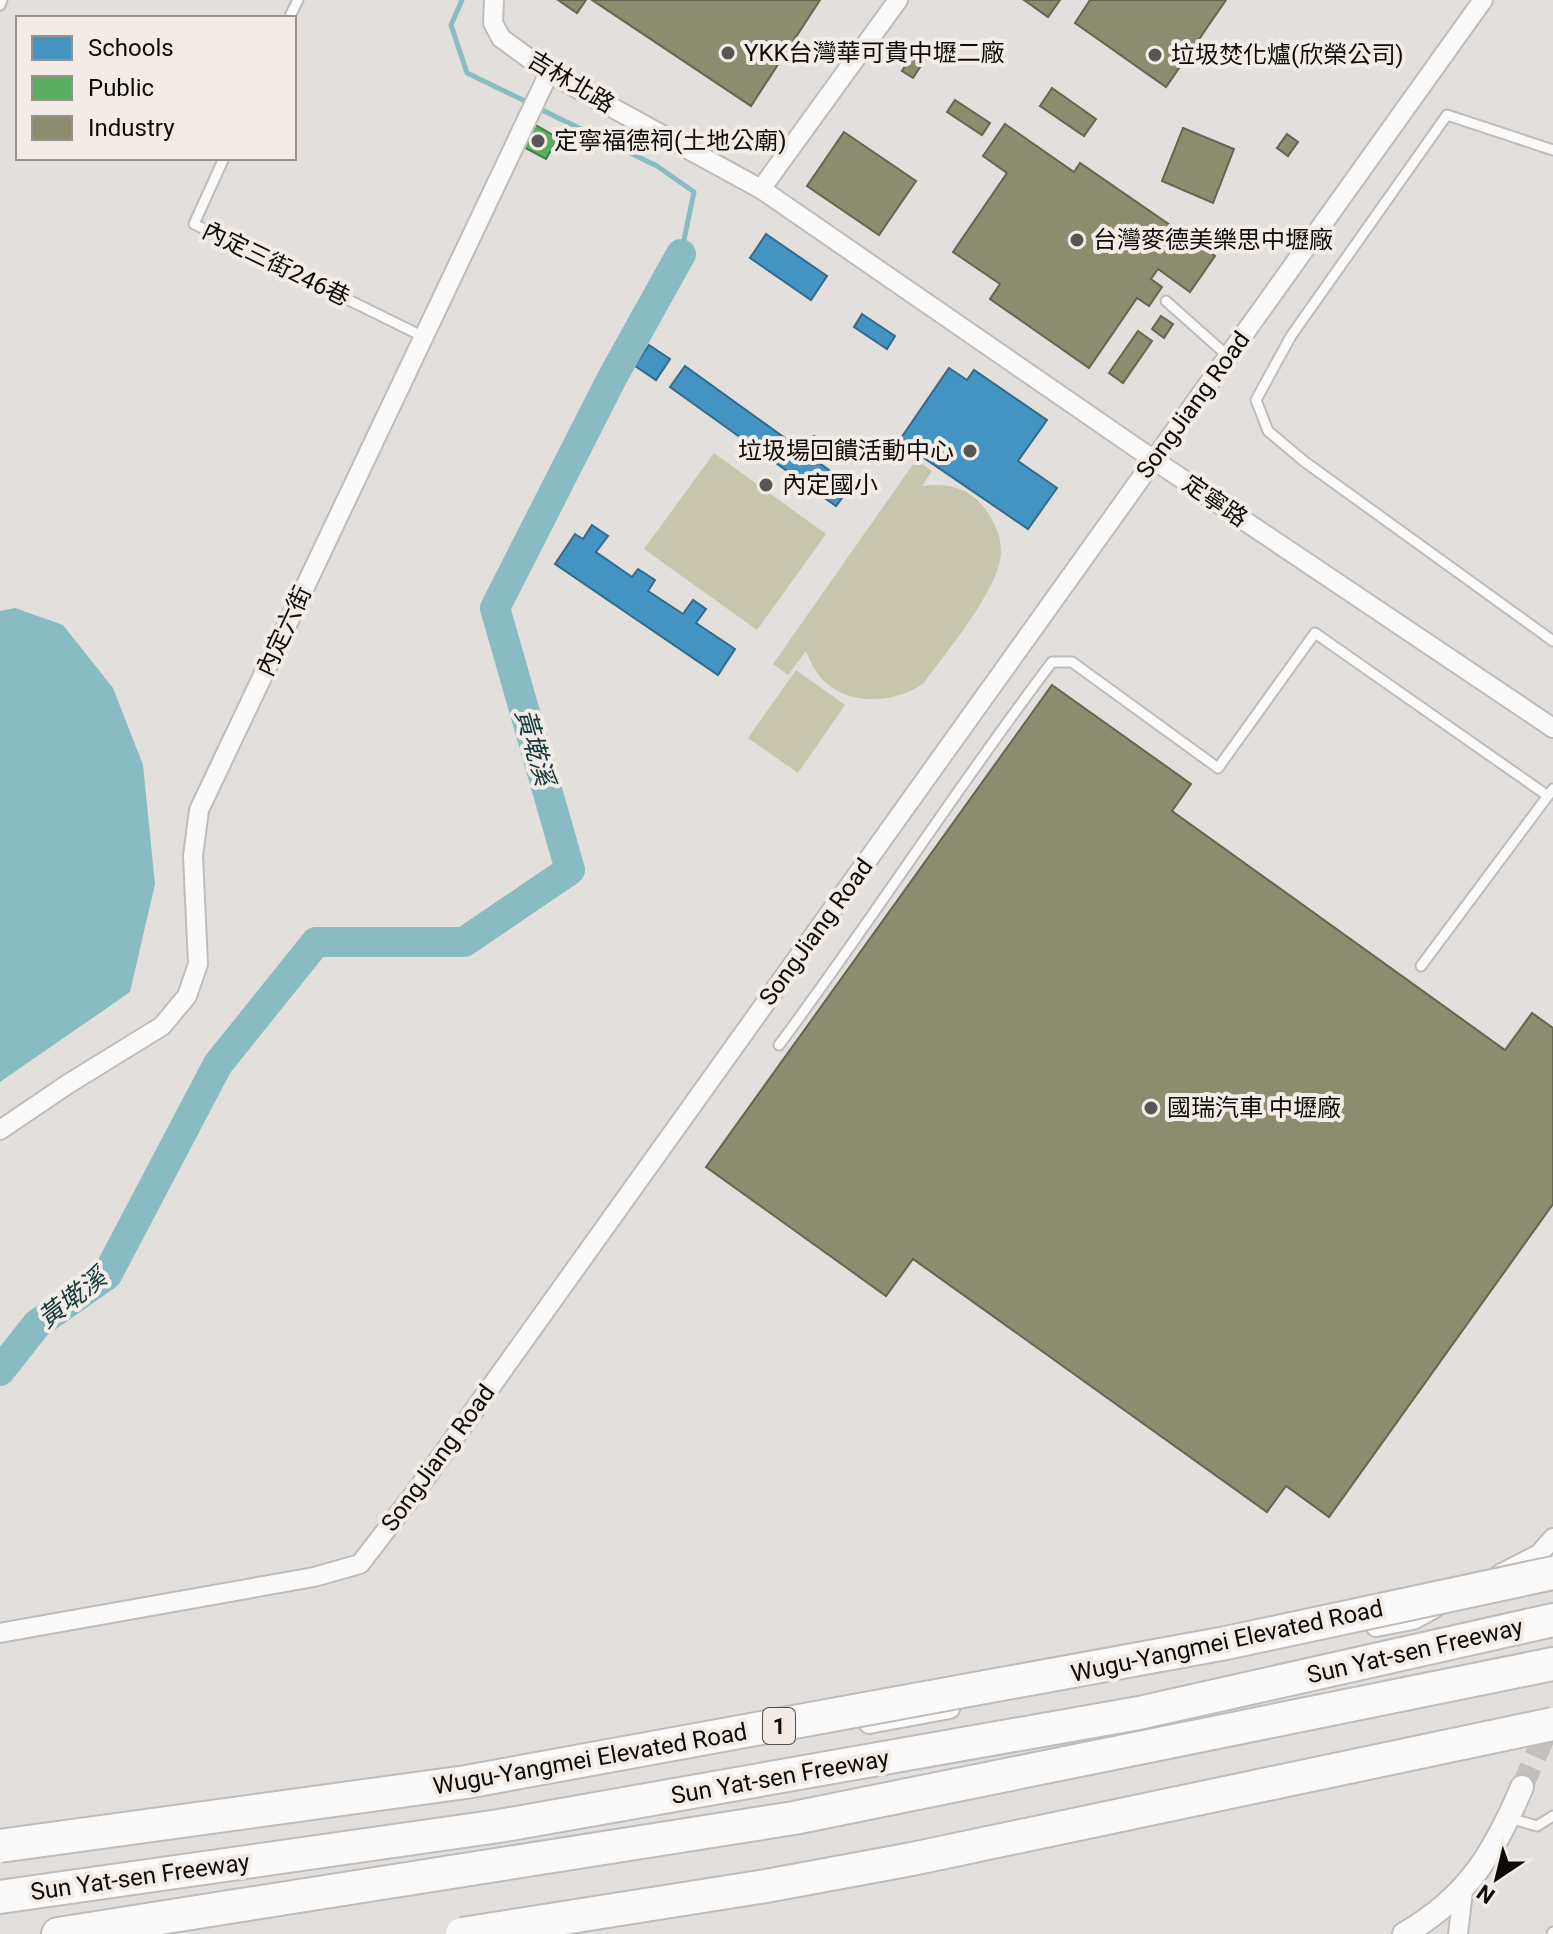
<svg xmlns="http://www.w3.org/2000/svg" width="1553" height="1934" font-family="Roboto,'Noto Sans TC',sans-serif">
<rect width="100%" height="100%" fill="#e3dfdc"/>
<g fill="#c7c6ad">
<path d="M 714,453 L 826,534 L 757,630 L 644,549 Z"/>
<path d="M 916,460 L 932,471 L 922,486 C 946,483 967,487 983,506 C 993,519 1001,534 1001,551 C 1001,588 946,652 924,683 C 894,704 848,707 821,678 C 814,670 810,660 806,651 L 788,675 L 773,664 Z"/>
<path d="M 796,670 L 845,705 L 798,773 L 748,738 Z"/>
</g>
<path fill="#88bcc2" d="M 15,608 L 63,625 L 113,688 L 143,765 L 155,884 L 130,992 L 0,1082 L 0,611 Z"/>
<g fill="#4393c3" stroke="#336a8b" stroke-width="2">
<path d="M 766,234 L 827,276 L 811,300 L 750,258 Z"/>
<path d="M 862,314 L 895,336 L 887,349 L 854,327 Z"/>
<path d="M 649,345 L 670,359 L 656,380 L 635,366 Z"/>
<path d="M 685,366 L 803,451 L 814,436 L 829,446 L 818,462 L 851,486 L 836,506 L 670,387 Z"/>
<path d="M 949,368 L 967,380 L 974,370 L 1047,420 L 1018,461 L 1057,488 L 1028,529 L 899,441 Z"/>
<path d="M 592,525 L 608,536 L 596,552 L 632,577 L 638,569 L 655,580 L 648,591 L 683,614 L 693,600 L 706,609 L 696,623 L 735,649 L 718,675 L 555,564 L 575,534 L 583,539 Z"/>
</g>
<path fill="#5aae61" stroke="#437d47" stroke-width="2" d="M 529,121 L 558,138 L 546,159 L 518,144 Z"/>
<g fill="#8c8c6e" stroke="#666550" stroke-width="2">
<path d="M 558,0 L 586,0 L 577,13 Z"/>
<path d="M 592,0 L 820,0 L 751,106 Z"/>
<path d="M 1024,0 L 1060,0 L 1048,17 Z"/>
<path d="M 1090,0 L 1226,0 L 1166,87 L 1075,23 Z"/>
<path d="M 917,48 L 928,55 L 913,78 L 902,71 Z"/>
<path d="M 1052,88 L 1096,119 L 1084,136 L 1040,106 Z"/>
<path d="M 955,100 L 990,123 L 982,135 L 947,112 Z"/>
<path d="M 1005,124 L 1074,172 L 1080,163 L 1215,256 L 1190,292 L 1158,269 L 1151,279 L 1162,287 L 1149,306 L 1137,298 L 1089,368 L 990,299 L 1000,284 L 953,252 L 1007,173 L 983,156 Z"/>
<path d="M 1183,128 L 1234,149 L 1213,203 L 1162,181 Z"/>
<path d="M 844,132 L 916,181 L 879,235 L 807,186 Z"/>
<path d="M 1287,134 L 1298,142 L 1288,156 L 1277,148 Z"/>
<path d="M 1161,316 L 1173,324 L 1164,338 L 1152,329 Z"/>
<path d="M 1138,331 L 1152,341 L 1123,383 L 1109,373 Z"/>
<path d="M 1052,685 L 1191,784 L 1172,811 L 1505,1050 L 1532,1013 L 1553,1028 L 1553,1204 L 1329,1517 L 1286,1486 L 1267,1512 L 913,1259 L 886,1296 L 706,1167 Z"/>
</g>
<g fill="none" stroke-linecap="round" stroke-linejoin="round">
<g stroke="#88bcc2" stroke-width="5">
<path d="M 462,0 L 451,25 L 467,73 L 529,103"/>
<path d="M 538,108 L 657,166 L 694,192 L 681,254"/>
</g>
<path stroke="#88bcc2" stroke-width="30" d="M 0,1371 L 37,1324 L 107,1275 L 218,1064 L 316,942 L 464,942 L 570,870 L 495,608 L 612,378 L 681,254"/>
<path stroke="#c3bfbc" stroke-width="22" stroke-dasharray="22 11" stroke-linecap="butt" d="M 1522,1787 L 1553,1717"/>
<g stroke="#bfbcba" stroke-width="13">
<g id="service">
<path d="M 0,5 L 2,0"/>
<path d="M 289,18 L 298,0"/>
<path d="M 1553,150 L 1447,115 L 1291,336 L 1256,400 L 1268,431 L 1305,462 L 1553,641"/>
<path d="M 224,158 L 194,224 L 424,337"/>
<path d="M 1166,301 L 1229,357"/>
<path d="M 1421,966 L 1553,789"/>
<path d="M 779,1045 C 873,919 957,787 1052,662 L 1072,662 L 1218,768 L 1315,633 L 1548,796"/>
<path d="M 1509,1818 L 1537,1826 L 1553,1816"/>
<path d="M 1552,1934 L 1553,1932"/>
</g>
</g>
<g stroke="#bfbcba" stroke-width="22">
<g id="minor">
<path d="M 494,0 L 493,23 L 501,38 L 549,73 L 761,189 L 1154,460 L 1553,728"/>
<path d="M 761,189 L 898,0"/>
<path d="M 0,1130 L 68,1084 L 162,1026 L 187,996 L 198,964 L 193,856 L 199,810 L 549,73"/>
<path d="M 1500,1574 L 1539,1554 L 1553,1538"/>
<path d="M 1376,1627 L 1413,1620 L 1435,1608"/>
<path d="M 0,1633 L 314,1577 L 360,1564 L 417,1490 L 1483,0"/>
<path d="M 869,1724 L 950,1709"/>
<path d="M 1458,1934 L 1463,1891"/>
</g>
</g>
<g stroke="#bfbcba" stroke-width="26">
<path id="tertiary" d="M 1404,1934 C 1468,1897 1494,1853 1522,1787"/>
</g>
<g stroke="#bfbcba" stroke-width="36">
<g id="motorway">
<path d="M 0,1897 L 499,1826 L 1139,1713 L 1553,1620"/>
<path d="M 58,1934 L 794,1818 L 1553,1664"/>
</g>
</g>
<use href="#service" stroke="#fbfafa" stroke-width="9"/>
<use href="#minor" stroke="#fbfafa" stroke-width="18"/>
<use href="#tertiary" stroke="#fbfafa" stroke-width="22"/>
<use href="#motorway" stroke="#fbfafa" stroke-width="32"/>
<g stroke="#bfbcba" stroke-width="36" stroke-linecap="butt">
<g id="motorway-bridge">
<path d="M 0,1846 L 466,1782 L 1226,1643 L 1553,1573"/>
<path d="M 462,1934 L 766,1886 L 912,1859 L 1553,1724"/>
</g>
</g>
<use href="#motorway-bridge" stroke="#fbfafa" stroke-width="32"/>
</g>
<g fill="#585553" stroke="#f3ece6" stroke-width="3">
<circle cx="728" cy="53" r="8"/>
<circle cx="1155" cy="55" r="8"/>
<circle cx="538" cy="141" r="8"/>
<circle cx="1077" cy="240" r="8"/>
<circle cx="970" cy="451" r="8"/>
<circle cx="766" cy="485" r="8"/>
<circle cx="1151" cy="1108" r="8"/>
</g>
<g text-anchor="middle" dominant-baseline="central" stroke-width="8" stroke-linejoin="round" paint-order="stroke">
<rect fill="#f3ece6" stroke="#524e4b" stroke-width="2" x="763" y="1708" width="32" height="36" rx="6"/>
<g font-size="22" font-weight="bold" fill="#0d0b09">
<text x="779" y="1726">1</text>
</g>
<g font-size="24" fill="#0d0b09" stroke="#f3ece6" text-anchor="start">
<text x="744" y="53">YKK台灣華可貴中壢二廠</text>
<text x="1171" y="55">垃圾焚化爐(欣榮公司)</text>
<text x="554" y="141">定寧福德祠(土地公廟)</text>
<text x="1093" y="240">台灣麥德美樂思中壢廠</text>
<text x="954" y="451" text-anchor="end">垃圾場回饋活動中心</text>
<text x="782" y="485">內定國小</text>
<text x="1167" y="1108">國瑞汽車 中壢廠</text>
</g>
<g font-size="24" fill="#0d0b09" stroke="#f3ece6">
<text transform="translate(571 82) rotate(31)">吉林北路</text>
<text transform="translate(276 264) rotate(26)">內定三街246巷</text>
<text transform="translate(1193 405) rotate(-54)">SongJiang Road</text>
<text transform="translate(1215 501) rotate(34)">定寧路</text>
<text transform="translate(284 631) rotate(-65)">內定六街</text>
<text transform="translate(816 932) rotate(-54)">SongJiang Road</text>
<text transform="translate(438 1458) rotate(-54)">SongJiang Road</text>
<text transform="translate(1227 1641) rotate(-12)">Wugu-Yangmei Elevated Road</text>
<text transform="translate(1415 1651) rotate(-13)">Sun Yat-sen Freeway</text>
<text transform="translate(590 1759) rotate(-10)">Wugu-Yangmei Elevated Road</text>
<text transform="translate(780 1777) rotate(-10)">Sun Yat-sen Freeway</text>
<text transform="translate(140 1877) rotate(-8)">Sun Yat-sen Freeway</text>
</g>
<g font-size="26" font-style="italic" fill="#13393d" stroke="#f3ece6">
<text transform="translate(535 747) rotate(74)">黃墘溪</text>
<text transform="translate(72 1298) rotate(-38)">黃墘溪</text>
</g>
</g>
<rect x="16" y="16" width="280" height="144" fill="#f3ece6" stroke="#97928e" stroke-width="2"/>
<rect x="32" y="36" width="40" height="24" fill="#4393c3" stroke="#97928e" stroke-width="2"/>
<text x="88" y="56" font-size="24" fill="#0d0b09">Schools</text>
<rect x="32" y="76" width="40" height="24" fill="#5aae61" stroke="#97928e" stroke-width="2"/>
<text x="88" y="96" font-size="24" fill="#0d0b09">Public</text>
<rect x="32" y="116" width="40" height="24" fill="#8c8c6e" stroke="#97928e" stroke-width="2"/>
<text x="88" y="136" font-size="24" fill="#0d0b09">Industry</text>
<g transform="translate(1497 1878) rotate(215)" stroke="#f3ece6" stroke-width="6" paint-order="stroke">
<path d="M0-6L14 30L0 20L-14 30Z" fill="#0d0b09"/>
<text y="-12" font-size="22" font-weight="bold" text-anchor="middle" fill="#0d0b09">N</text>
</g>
</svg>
